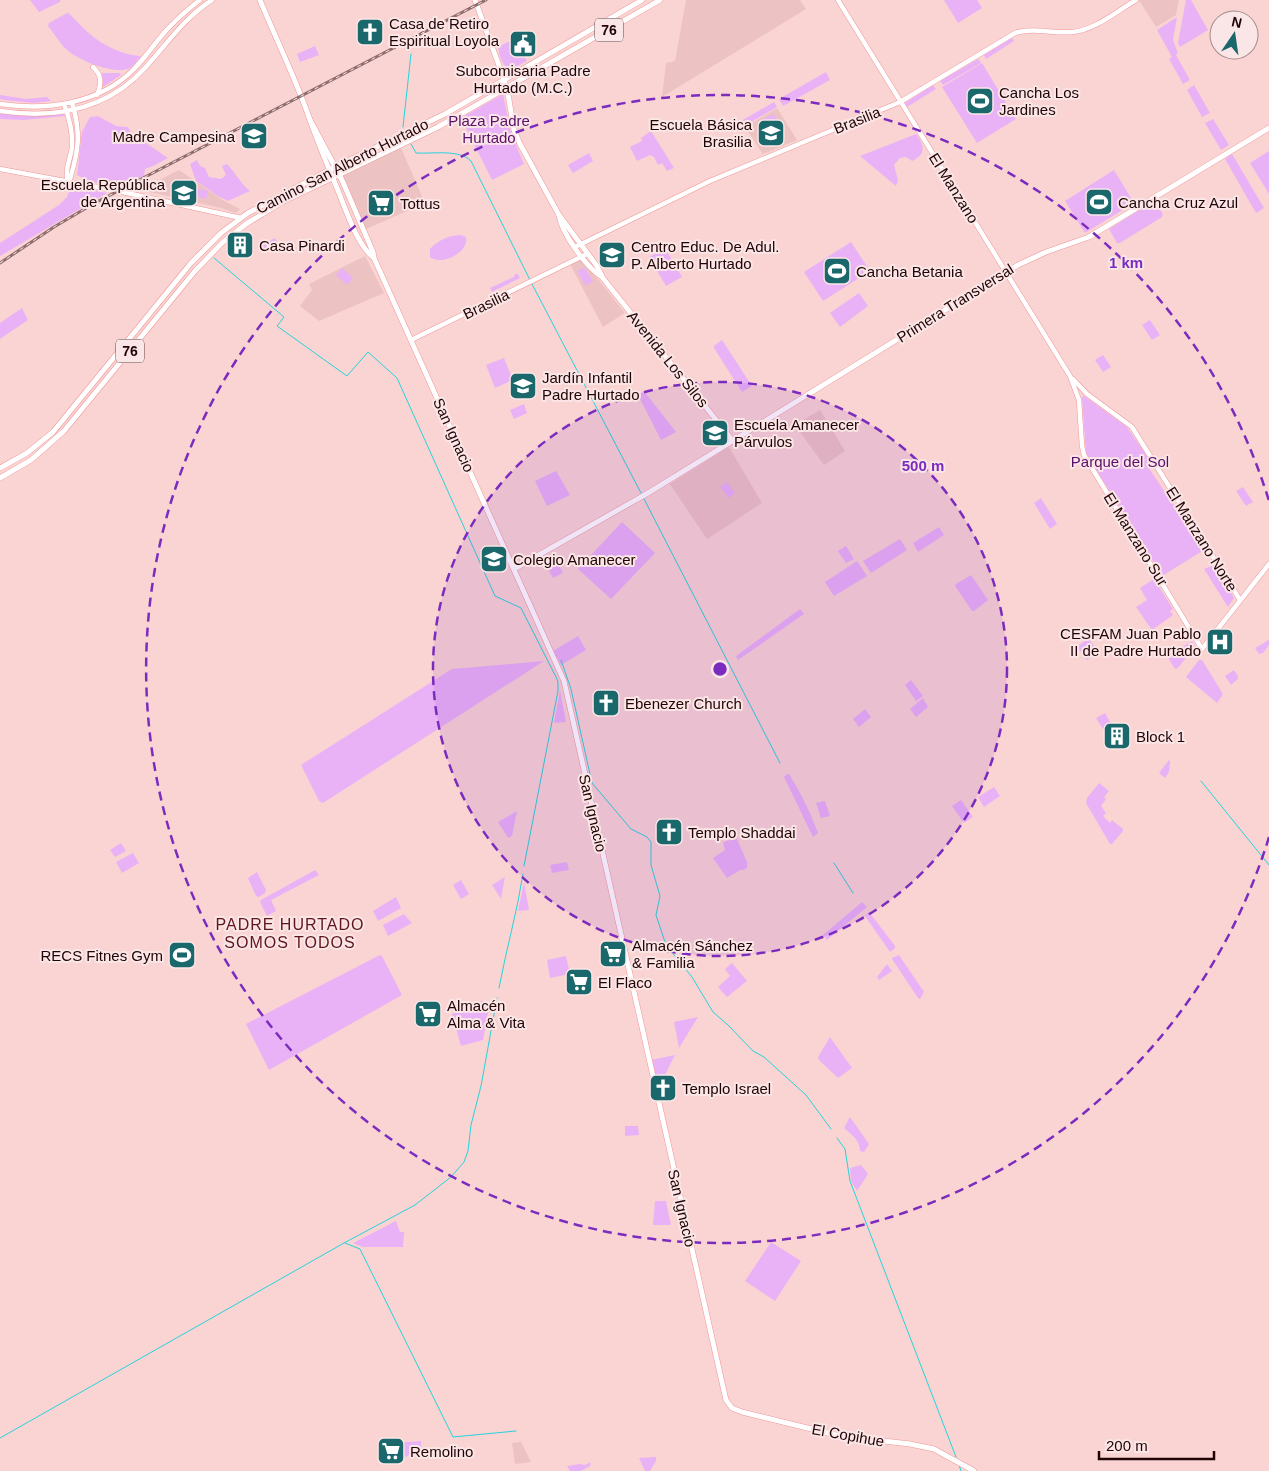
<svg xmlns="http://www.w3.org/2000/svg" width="1269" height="1471" font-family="Helvetica,sans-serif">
<rect width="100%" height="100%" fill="#fad4d3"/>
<g fill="#ecc3c2">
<path d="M 686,0 L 800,0 L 806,9 L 662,97 L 666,63 L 675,61 Z"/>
<path d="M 1139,0 L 1179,0 L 1176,15 L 1156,27 Z"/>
<path d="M 777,108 L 797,140 L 763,154 L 745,127 Z"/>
<path d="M 401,148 L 425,203 L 366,229 L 343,176 Z"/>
<path d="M 179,170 L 226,202 L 240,209 L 236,213 L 221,208 L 140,190 Z"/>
<path d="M 365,256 L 384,293 L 319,321 L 300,306 L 312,290 L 309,284 Z"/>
<path d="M 582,259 L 625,313 L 603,327 L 570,264 Z"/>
<path d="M 820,410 L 845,451 L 824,465 L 795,425 Z"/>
<path d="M 729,447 L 762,503 L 707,539 L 670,484 Z"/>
<path d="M 520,1442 L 521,1442 L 531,1462 L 515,1464 L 512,1443 Z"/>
</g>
<g fill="#e9b2f6">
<path d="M 30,0 L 60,0 L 60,2 L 39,12 Z"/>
<path d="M 944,0 L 977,0 L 982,8 L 958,23 Z"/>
<path d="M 1186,0 L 1191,0 L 1208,30 L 1180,47 L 1178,43 Z"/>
<path d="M 67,13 L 70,14 C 88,35 111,54 141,56 C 137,60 134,65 130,68 C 115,76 75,59 65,48 C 58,41 54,33 48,26 L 49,23 Z"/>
<path d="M 1177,17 L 1173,40 L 1178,53 L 1176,55 L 1190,80 L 1183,84 L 1169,59 L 1172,57 L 1157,30 Z"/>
<path d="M 1012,38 L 1014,41 L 986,59 L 984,55 Z"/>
<path d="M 514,39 L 527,61 L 510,70 C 501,64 500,57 498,47 Z"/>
<path d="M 315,46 L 319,55 L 300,62 L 297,54 Z"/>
<path d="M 978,59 L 981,63 L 943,85 L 940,81 Z"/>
<path d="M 982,63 L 1016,119 L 977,143 L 942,87 Z"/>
<path d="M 826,72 L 830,80 L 783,106 L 779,99 Z"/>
<path d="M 102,73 L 120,73 L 121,75 L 103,87 Z"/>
<path d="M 933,85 L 936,89 L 907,107 L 905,103 Z"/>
<path d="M 1194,85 L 1210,113 L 1202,117 L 1187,90 Z"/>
<path d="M 503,94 L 511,133 L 524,164 L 492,180 L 461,118 Z"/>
<path d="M 0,95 L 26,99 L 47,97 L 51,101 L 34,103 L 5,100 L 0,99 Z"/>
<path d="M 774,102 L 777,107 L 744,126 L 741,121 Z"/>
<path d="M 0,112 L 34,116 L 64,114 L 65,116 L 24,120 L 0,119 Z"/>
<path d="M 774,114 L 778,121 L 765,128 L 761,120 Z"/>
<path d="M 98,116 L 116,126 L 128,127 L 131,133 L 168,158 L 153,166 L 145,169 L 144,176 C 116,188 105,189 77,175 L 82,132 L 90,117 Z"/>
<path d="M 1213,119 L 1229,145 L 1221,150 L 1205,123 Z"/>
<path d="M 651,131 L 674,168 L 667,171 L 662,163 L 658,165 L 654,157 L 650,155 L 637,161 L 630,147 L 642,141 L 641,138 Z"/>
<path d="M 916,134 C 924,145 927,154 912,161 L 906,157 L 900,158 L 894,165 L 898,180 L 896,186 L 860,156 Z"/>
<path d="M 1269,151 L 1269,194 L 1250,163 Z"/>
<path d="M 589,153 L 593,161 L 573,173 L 568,165 Z"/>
<path d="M 1232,154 L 1264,208 L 1256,213 L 1225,159 Z"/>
<path d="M 197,160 L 200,166 L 205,168 L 209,177 L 221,179 L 226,175 L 222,166 L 227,164 C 236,173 240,183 250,191 L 228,201 L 218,196 L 196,181 L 190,164 Z"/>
<path d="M 1114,170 L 1134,203 L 1085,233 L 1065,201 Z"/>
<path d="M 72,185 L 107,193 L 0,256 L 0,243 L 59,205 L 67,197 Z"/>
<path d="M 195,188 L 208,191 L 206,199 L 193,196 Z"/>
<path d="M 1154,201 L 1163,214 L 1162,217 L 1120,243 L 1117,243 L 1109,229 Z"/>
<path d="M 460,235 L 466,237 C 469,250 450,261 438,260 C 437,260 431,258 430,257 L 430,249 C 438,240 448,236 460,235 Z"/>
<path d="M 275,238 L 279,245 L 266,252 L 262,245 Z"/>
<path d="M 851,242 L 870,271 L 823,301 L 804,272 Z"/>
<path d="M 665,248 L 682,277 L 666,286 L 649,257 Z"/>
<path d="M 584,267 L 593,281 L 586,286 L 577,272 Z"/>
<path d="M 342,268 L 353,278 L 347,285 L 336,275 Z"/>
<path d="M 515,274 L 518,274 L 520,278 L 492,292 L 490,288 L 514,277 Z"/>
<path d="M 859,293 L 868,306 L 840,327 L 830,313 Z"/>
<path d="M 22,308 L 28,320 L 0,339 L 0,323 Z"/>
<path d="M 1150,320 L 1160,335 L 1152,340 L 1142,325 Z"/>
<path d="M 722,340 L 752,386 L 742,392 L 714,348 L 714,346 Z"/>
<path d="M 1103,355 L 1111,367 L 1103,372 L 1095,360 Z"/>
<path d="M 504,358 L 513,380 L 495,388 L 486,365 Z"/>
<path d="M 644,391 L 676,432 L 661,440 L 638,395 Z"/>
<path d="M 1084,396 L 1127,427 L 1149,459 L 1149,461 L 1146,464 L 1204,550 L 1162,576 L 1086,453 L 1082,397 Z"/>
<path d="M 524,404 L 527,413 L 514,419 L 510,410 Z"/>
<path d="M 556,471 L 570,495 L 547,506 L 535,481 Z"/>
<path d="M 727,482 L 735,493 L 729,498 L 720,487 Z"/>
<path d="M 1243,487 L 1253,502 L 1246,506 L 1236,491 Z"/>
<path d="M 1041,498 L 1057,524 L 1050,529 L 1034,503 Z"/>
<path d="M 622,522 L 655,553 L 611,599 L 578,569 Z"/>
<path d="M 939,527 L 944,535 L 918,552 L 913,543 Z"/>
<path d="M 900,539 L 907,550 L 871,573 L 863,561 Z"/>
<path d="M 846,546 L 854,559 L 846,563 L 838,551 Z"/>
<path d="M 553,554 L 563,573 L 553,578 L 543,560 Z"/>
<path d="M 857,561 L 867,576 L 834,596 L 825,582 Z"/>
<path d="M 1214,565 L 1234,598 L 1228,607 L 1204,569 Z"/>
<path d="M 971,575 L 988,600 L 974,611 L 972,611 L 955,586 L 956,584 Z"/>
<path d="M 1154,579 L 1173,609 L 1170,611 L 1173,615 L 1152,630 L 1136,607 L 1147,600 L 1140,588 Z"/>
<path d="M 800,609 L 804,614 L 738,660 L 736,656 Z"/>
<path d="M 578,636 L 586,650 L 561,665 L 553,651 Z"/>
<path d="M 1088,638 L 1099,652 L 1087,660 L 1077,647 Z"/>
<path d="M 1269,640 L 1269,645 L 1263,653 L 1259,654 L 1255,648 Z"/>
<path d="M 1192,641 L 1195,646 L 1178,668 L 1175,669 L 1167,656 Z"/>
<path d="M 1199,660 L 1202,660 L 1223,694 L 1217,703 L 1186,677 Z"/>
<path d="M 544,661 L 323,803 L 319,801 L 301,765 L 452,669 Z"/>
<path d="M 1234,670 L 1238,676 L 1238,679 L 1231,685 L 1225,676 Z"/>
<path d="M 911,680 L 923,696 L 916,701 L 905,685 Z"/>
<path d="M 560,690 L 566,722 L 554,723 Z"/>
<path d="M 923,698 L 928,707 L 916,717 L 910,709 Z"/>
<path d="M 865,709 L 871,717 L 859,727 L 853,719 Z"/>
<path d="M 1105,713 L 1113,727 L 1105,732 L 1096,718 Z"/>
<path d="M 1169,760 L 1170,762 L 1169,772 L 1165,778 L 1159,773 Z"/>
<path d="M 787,774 L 789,774 C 801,793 810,812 818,833 L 813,837 L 784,777 Z"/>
<path d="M 1099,783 L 1109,791 L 1104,797 L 1106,799 L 1101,806 L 1106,813 L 1103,816 L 1110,823 L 1112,820 L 1123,829 L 1123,831 L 1112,844 L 1110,844 L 1086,803 L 1087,798 Z"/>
<path d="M 994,787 L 1000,796 L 984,807 L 978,797 Z"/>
<path d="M 961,800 L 973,817 L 964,823 L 952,806 Z"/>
<path d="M 825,801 L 830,816 L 821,818 L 816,803 Z"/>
<path d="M 517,811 L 512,836 L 508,838 L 498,822 Z"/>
<path d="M 737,839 L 747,862 L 747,868 L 743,870 L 740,870 L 727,878 L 713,858 L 725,850 L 723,843 L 726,841 Z"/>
<path d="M 121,843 L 126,851 L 115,857 L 110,850 Z"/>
<path d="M 133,853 L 139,863 L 122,873 L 116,862 Z"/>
<path d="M 567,862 L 569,870 L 552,873 L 550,865 Z"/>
<path d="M 315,870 L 319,875 L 271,900 L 276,911 L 267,916 L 260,902 L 261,900 Z"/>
<path d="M 257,872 L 266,890 L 265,893 L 259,897 L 256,896 L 248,878 Z"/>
<path d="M 505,877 L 501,899 L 492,885 Z"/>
<path d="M 461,880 L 469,894 L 461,899 L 453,885 Z"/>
<path d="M 524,882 L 529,910 L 518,911 Z"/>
<path d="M 396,897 L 401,908 L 378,921 L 373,911 Z"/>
<path d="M 862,902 L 867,907 L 827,940 L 823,935 Z"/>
<path d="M 869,912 L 895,946 L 895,948 L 890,952 L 865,916 Z"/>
<path d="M 404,914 L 412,923 L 388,936 L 383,925 Z"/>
<path d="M 380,955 L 382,956 L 402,995 L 269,1070 L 246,1024 Z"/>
<path d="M 899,955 L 924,992 L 920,999 L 918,998 L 892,959 L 892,958 Z"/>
<path d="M 566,956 L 570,974 L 550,978 L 547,960 Z"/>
<path d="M 732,963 L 747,981 L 727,997 L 718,987 L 730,976 L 725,969 Z"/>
<path d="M 887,964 L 892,971 L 879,980 L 877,977 Z"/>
<path d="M 482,1001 L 487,1003 L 489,1007 L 483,1040 L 461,1046 L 452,1014 Z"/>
<path d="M 698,1017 L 679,1048 L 674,1022 Z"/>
<path d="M 830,1037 L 852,1068 L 838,1078 L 819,1060 L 818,1057 Z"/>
<path d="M 675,1055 L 663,1079 L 656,1081 L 651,1060 Z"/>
<path d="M 850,1117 L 869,1144 L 864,1152 L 860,1151 C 859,1139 853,1136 844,1128 Z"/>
<path d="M 625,1126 L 638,1126 L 639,1135 L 625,1136 Z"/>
<path d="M 861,1165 L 868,1174 L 857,1191 L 851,1181 L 850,1168 Z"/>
<path d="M 655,1201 L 666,1201 L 671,1225 L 653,1225 Z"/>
<path d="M 396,1221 L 400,1232 L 404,1232 L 403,1247 L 363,1247 L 353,1243 Z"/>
<path d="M 771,1242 L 801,1261 L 775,1301 L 745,1281 Z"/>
<path d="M 421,1441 L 421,1448 L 397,1462 L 395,1443 Z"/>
<path d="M 656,1457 L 656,1461 L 650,1471 L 645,1471 L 639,1458 Z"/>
<path d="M 591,1462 L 590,1466 L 581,1471 L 570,1471 L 567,1466 L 580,1464 L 585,1465 Z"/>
</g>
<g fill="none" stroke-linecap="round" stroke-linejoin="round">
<g stroke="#25d3db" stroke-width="1">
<path d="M 403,127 L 411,54"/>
<path d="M 411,144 L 416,153 C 433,154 459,149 471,161 L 530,280"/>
<path d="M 214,258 L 284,317 L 277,326 L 347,376 L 368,352 L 397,378 L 495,596 L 521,608 L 556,677 L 558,682 L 558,691 L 524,866"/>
<path d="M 532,284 L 641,493"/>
<path d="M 643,497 L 780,763"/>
<path d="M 561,660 L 571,689 L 592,783 L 631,829 L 647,837 L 651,842 L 651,865 L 660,896 L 656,915 L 666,945 L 692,977 L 713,1012 L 728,1025 L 753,1051 L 764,1057 L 806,1095 L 831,1129"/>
<path d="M 1201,781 L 1269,865"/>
<path d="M 834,863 L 853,893"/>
<path d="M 499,988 C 506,950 517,913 523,874"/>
<path d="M 837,1138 L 845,1149 L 850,1181 L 956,1457"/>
<path d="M 345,1243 L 360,1249 L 453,1437 L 516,1431"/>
<path d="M 0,1438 L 344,1243 L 415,1205 L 451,1177 L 464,1162 L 468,1151 L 471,1125 L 481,1086 L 497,998"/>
<path d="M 959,1465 L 961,1471"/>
</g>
<g stroke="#f09697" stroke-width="5.5">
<g id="tertiary">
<path d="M 838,0 L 1070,376 L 1079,400 L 1082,446 L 1084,455 L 1202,649 L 1269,564"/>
<path d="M 93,67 C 102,75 102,84 97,95"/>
<path d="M 0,104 C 46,111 99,104 133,70 C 143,60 150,50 158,40 C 170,25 184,12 200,0"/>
<path d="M 64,104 C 69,117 73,132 72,147 C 71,158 64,170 68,182"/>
<path d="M 0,111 C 54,119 107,110 145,68 C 167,44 184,18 212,0"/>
<path d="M 0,169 L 118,191 L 241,218"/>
<path d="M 68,182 L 70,179 C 79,149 81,132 72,103"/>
<path d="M 575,247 L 710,181 L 900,102 L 1015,33 C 1034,27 1053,34 1073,32 C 1095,30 1117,11 1136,0"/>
<path d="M 411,340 L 587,254"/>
<path d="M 1073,379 L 1087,394 L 1132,427 L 1240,600"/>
</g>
</g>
<g stroke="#f09697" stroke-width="6">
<g id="secondary">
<path d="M 260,0 C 276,39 295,77 309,117 C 317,141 327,164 337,188 C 345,207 357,246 374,258"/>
<path d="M 507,88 L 514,130 L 520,144 L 559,215 L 597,266 L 602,276"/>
<path d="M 309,118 L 342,180 L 373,252 L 374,258 L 564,681 L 726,1400 L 732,1408 L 742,1412 L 840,1436 L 910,1444 L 934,1449 L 974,1471"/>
<path d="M 559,215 C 562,234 586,267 602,277 L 733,441"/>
<path d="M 514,569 L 648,493 L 1018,265 L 1046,252 L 1089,237 L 1269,128"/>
</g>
</g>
<g stroke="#f09697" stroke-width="6">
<g id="primary">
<path d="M 475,0 L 505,82"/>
<path d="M 0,468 L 27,453 L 53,432 L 191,263 L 221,233 L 248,213 L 335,167 L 445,114 L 642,0"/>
<path d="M 0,478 L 31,460 L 64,431 L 195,271 L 222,243 L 246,224 L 282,202 L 438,127 L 660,0"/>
</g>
</g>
<use href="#tertiary" stroke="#fff" stroke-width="4.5"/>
<use href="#secondary" stroke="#fff" stroke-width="5"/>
<use href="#primary" stroke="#fff" stroke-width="5"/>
<g stroke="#8f6c6d" stroke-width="3">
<path id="rail" d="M 0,263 L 54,227 L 93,204 L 486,0"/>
</g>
<use href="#rail" stroke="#fae6e6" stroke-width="1" stroke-dasharray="4" stroke-linecap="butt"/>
</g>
<circle cx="720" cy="669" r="287" fill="#7b2cbf" fill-opacity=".12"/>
<g fill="none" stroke="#7b2cbf" stroke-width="2.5" stroke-dasharray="9 6">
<circle cx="720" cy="669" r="287"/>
<path d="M1269 837A574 574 0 1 1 1269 501"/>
</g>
<defs>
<g id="church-square" transform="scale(1.4375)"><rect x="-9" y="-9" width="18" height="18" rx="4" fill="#1a686b" stroke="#fae6e6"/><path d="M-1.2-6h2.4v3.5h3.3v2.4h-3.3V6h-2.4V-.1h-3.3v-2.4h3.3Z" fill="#fff"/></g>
<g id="civic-square" transform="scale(1.4375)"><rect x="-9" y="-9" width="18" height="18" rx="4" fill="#1a686b" stroke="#fae6e6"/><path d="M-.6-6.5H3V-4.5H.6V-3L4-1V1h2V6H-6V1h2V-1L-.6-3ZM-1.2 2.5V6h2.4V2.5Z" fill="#fff"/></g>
<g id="stadium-square" transform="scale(1.4375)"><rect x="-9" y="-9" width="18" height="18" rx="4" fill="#1a686b" stroke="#fae6e6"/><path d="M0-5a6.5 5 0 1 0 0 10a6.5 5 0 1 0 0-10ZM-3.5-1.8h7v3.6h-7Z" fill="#fff"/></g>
<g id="school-square" transform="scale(1.4375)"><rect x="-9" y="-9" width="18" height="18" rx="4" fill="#1a686b" stroke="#fae6e6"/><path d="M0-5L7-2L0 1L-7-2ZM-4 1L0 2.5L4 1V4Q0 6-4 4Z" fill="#fff"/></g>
<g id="supermarket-square" transform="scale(1.4375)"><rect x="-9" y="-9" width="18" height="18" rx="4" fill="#1a686b" stroke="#fae6e6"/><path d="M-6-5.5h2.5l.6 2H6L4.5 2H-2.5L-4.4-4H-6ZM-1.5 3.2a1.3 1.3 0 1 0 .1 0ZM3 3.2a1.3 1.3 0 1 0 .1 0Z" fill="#fff"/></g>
<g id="building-square" transform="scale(1.4375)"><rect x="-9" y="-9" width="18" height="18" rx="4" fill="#1a686b" stroke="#fae6e6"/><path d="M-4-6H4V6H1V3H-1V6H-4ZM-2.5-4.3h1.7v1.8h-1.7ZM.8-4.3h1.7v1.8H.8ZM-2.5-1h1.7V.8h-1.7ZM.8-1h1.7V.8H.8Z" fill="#fff"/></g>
<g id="hospital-square" transform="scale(1.4375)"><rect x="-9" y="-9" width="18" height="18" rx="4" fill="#1a686b" stroke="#fae6e6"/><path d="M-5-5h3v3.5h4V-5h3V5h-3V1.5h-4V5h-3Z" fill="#fff"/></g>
</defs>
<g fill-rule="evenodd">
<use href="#church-square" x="370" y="32"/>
<use href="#civic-square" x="523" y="44"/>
<use href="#stadium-square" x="980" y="101"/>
<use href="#school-square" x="771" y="133"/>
<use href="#school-square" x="254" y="136"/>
<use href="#school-square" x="184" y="193"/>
<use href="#stadium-square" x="1099" y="202"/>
<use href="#supermarket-square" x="381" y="203"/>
<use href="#building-square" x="240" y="245"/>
<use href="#school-square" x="612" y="255"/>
<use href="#stadium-square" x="837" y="271"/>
<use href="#school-square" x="523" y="386"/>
<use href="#school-square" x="715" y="433"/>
<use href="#school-square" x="494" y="559"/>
<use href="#hospital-square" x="1220" y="642"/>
<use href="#church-square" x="606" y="703"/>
<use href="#building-square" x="1117" y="736"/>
<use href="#church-square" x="669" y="832"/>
<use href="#supermarket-square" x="613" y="954"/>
<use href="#stadium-square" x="182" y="955"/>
<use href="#supermarket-square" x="579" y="982"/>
<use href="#supermarket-square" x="428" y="1014"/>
<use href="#church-square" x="663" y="1088"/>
<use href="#supermarket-square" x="391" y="1451"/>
</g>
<g text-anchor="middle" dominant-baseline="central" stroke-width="4" stroke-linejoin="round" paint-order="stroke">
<g fill="#fae6e6" stroke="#624748" stroke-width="1">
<rect x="595" y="18.5" width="28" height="23" rx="4"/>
<rect x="116" y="339.5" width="28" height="23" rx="4"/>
</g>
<g font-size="14" font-weight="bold" fill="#210305">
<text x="609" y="30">76</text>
<text x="130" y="351">76</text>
</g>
<g font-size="15" fill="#210305" stroke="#fae6e6" text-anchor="start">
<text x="389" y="23">Casa de Retiro<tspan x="389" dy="17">Espiritual Loyola</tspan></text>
<text x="523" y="70" text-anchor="middle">Subcomisaria Padre<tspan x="523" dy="17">Hurtado (M.C.)</tspan></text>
<text x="999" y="92">Cancha Los<tspan x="999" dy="17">Jardines</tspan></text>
<text x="752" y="124" text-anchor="end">Escuela Básica<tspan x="752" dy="17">Brasilia</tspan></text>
<text x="235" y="136" text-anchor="end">Madre Campesina</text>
<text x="165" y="184" text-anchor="end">Escuela República<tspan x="165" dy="17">de Argentina</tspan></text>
<text x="1118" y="202">Cancha Cruz Azul</text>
<text x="400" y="203">Tottus</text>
<text x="259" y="245">Casa Pinardi</text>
<text x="631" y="246">Centro Educ. De Adul.<tspan x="631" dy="17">P. Alberto Hurtado</tspan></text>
<text x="856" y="271">Cancha Betania</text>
<text x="542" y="377">Jardín Infantil<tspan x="542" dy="17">Padre Hurtado</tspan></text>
<text x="734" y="424">Escuela Amanecer<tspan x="734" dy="17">Párvulos</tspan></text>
<text x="513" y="559">Colegio Amanecer</text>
<text x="1201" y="633" text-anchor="end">CESFAM Juan Pablo<tspan x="1201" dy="17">II de Padre Hurtado</tspan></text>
<text x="625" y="703">Ebenezer Church</text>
<text x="1136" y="736">Block 1</text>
<text x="688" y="832">Templo Shaddai</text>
<text x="632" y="945">Almacén Sánchez<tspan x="632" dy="17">&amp; Familia</tspan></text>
<text x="163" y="955" text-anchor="end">RECS Fitnes Gym</text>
<text x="598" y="982">El Flaco</text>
<text x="447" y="1005">Almacén<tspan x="447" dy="17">Alma &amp; Vita</tspan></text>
<text x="682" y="1088">Templo Israel</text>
<text x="410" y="1451">Remolino</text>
</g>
<g font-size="15" fill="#5b0e6a" stroke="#fae6e6">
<text x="489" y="120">Plaza Padre<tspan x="489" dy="17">Hurtado</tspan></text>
<text x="1120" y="461">Parque del Sol</text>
</g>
<g font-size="15" fill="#210305" stroke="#fae6e6">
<text transform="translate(857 120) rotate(-22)">Brasilia</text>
<text transform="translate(342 166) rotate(-27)">Camino San Alberto Hurtado</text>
<text transform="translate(954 188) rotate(58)">El Manzano</text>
<text transform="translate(955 303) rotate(-32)">Primera Transversal</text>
<text transform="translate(486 304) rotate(-26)">Brasilia</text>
<text transform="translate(668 359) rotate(51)">Avenida Los Silos</text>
<text transform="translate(454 435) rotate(66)">San Ignacio</text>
<text transform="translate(1136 539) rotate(58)">El Manzano Sur</text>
<text transform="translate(1202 539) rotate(58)">El Manzano Norte</text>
<text transform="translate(593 813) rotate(77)">San Ignacio</text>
<text transform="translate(682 1208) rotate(77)">San Ignacio</text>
<text transform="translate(848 1435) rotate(10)">El Copihue</text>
</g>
<g font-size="16" letter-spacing="1" fill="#61151d" stroke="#fae6e6">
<text x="290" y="924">PADRE HURTADO<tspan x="290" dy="18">SOMOS TODOS</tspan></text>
</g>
</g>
<circle cx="720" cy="669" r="8" fill="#7b2cbf" stroke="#fae6e6" stroke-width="2.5"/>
<g font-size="15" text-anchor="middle" font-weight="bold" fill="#7b2cbf" stroke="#fae6e6" stroke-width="4" stroke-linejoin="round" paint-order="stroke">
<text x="1126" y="268">1 km</text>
<text x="923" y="471">500 m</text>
</g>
<g transform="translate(1234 35) rotate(13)"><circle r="24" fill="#fae6e6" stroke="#a38b8c"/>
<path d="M0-4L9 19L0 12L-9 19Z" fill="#1a686b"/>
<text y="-8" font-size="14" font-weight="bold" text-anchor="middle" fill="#210305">N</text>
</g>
<path d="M1099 1451v8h115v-8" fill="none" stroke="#210305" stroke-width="2.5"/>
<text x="1106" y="1451" font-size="15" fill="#210305" stroke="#fae6e6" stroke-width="4" paint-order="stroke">200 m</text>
</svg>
